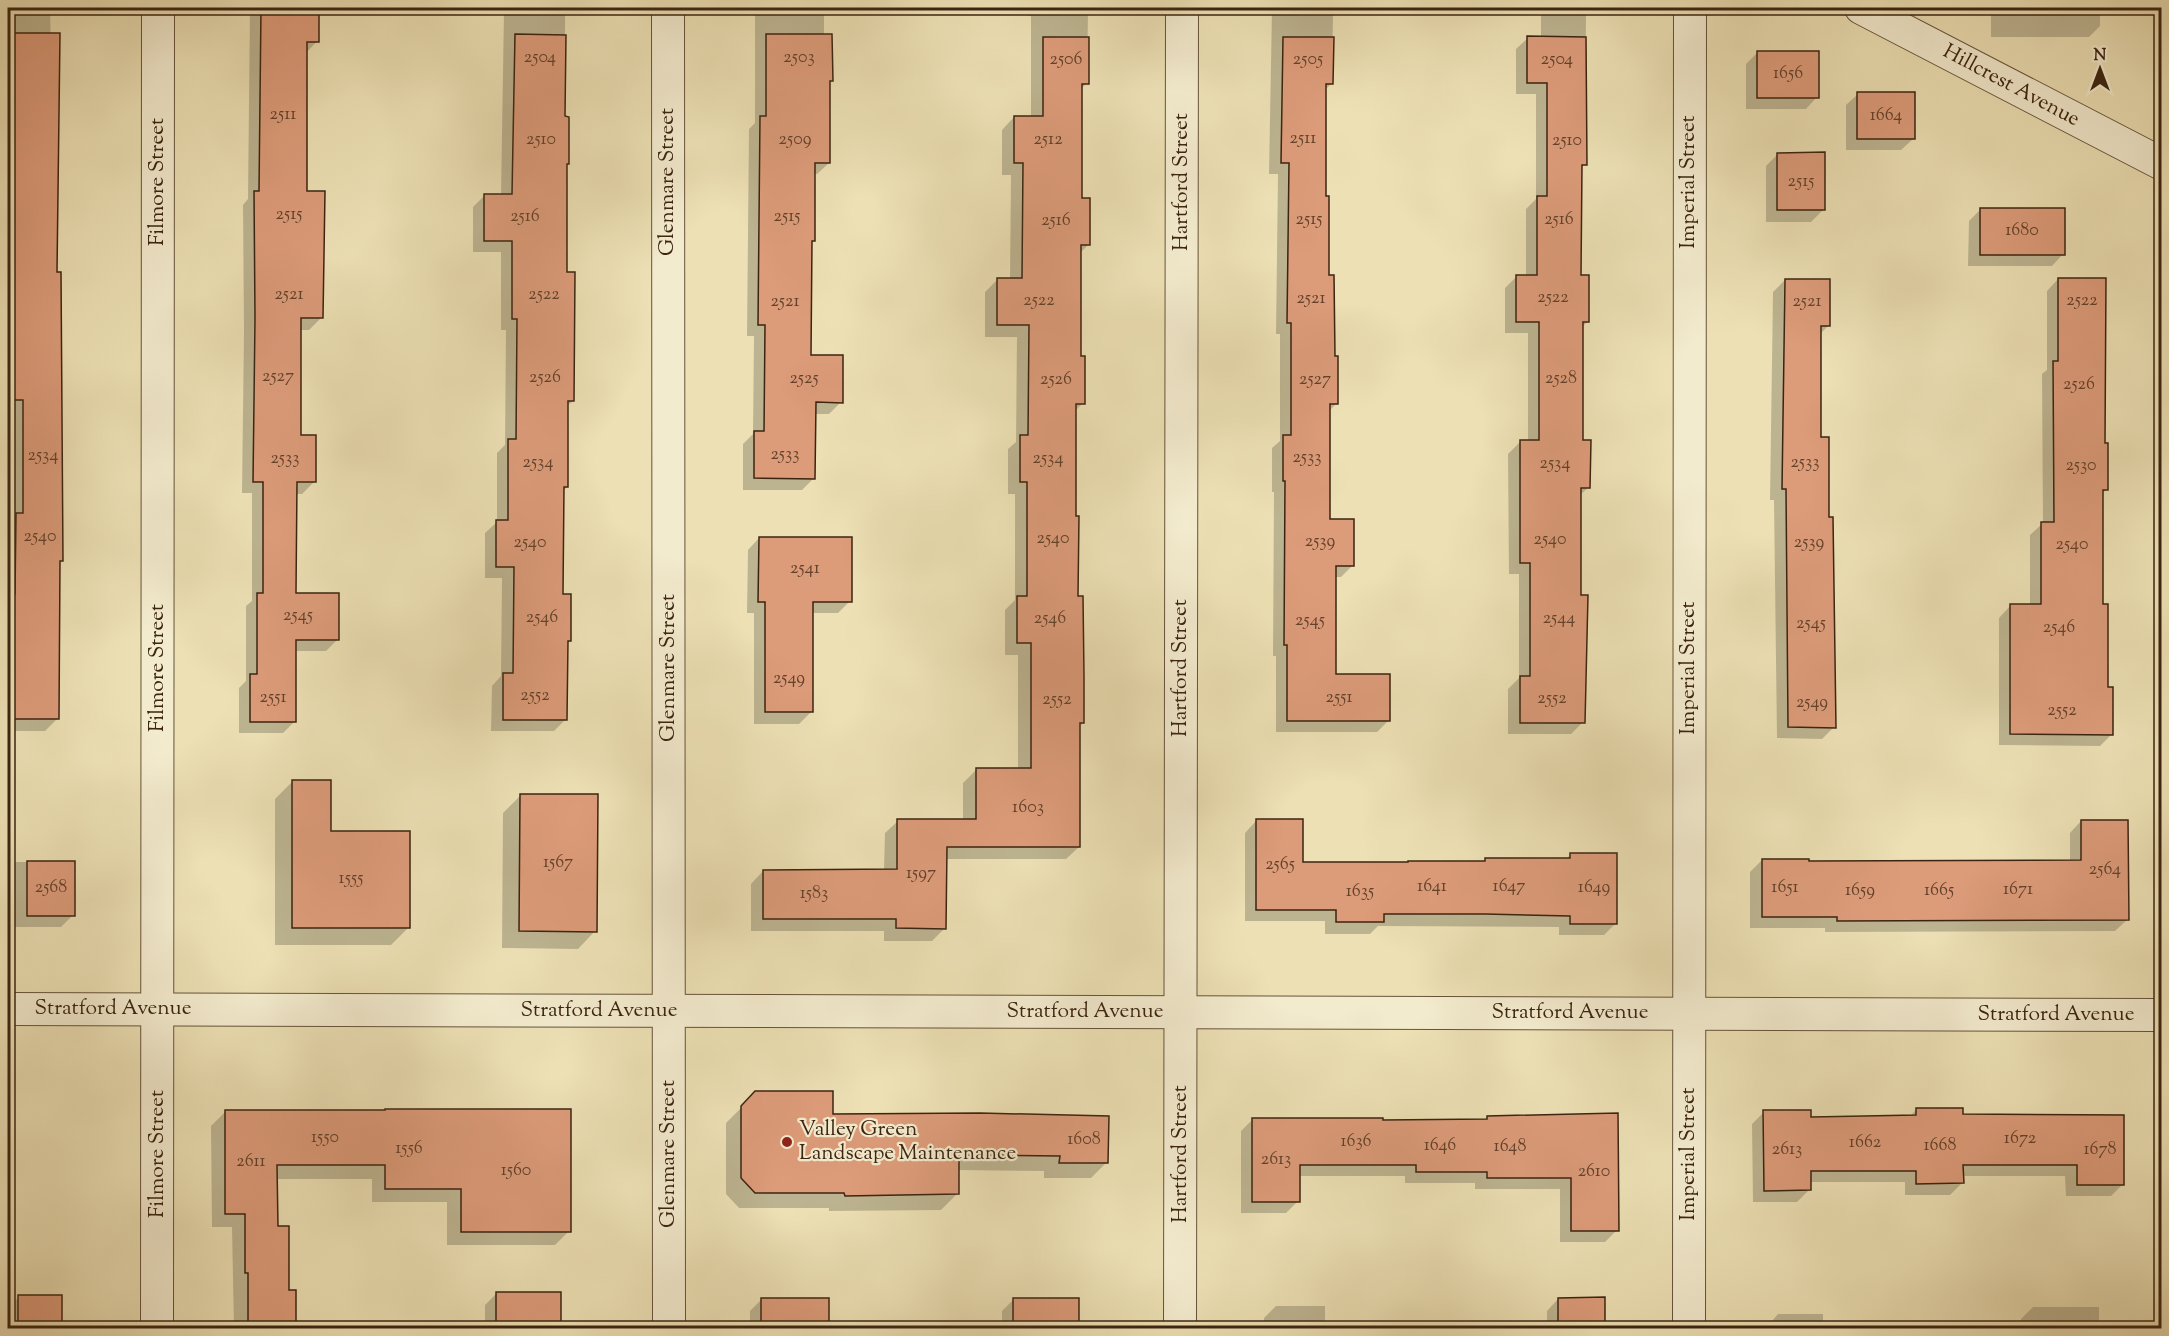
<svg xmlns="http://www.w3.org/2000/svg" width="2169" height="1336" font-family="'Sorts Mill Goudy',serif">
<rect width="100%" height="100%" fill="#ece0b4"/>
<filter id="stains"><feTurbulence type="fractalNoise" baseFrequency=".00333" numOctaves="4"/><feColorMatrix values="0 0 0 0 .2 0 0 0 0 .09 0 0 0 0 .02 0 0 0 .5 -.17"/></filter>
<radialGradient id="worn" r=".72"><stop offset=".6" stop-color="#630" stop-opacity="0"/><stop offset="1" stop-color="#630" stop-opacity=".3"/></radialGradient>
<g fill="#0003">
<path d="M 8,8 L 50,8 L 62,560 L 58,564 L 57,719 L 45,731 L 8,731 L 8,524 L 12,519 L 12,411 L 8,411 Z"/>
<path d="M 250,8 L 317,8 L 317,41 L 306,53 L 305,193 L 321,318 L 309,330 L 300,330 L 300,437 L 314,482 L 302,494 L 296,494 L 295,594 L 338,639 L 326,651 L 295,651 L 295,721 L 283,733 L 239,733 L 239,688 L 246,681 L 246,606 L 252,601 L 252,493 L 242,493 L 244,331 L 243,205 L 248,199 Z"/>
<path d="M 500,8 L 565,8 L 565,273 L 573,401 L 567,406 L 567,487 L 563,491 L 562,595 L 570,641 L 567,644 L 566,719 L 554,731 L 491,731 L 492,686 L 501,676 L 502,578 L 485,578 L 485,533 L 497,522 L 497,453 L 505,445 L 506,330 L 501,330 L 501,252 L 473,252 L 473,207 L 485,195 L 501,195 L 504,11 L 500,11 Z"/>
<path d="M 755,8 L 824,8 L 824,36 L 831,80 L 828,83 L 829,163 L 817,174 L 814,174 L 814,240 L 810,243 L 809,356 L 841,402 L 829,414 L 814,414 L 814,478 L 802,490 L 743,490 L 743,444 L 753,434 L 754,336 L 747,336 L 749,129 L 755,123 Z"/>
<path d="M 1028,8 L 1088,8 L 1087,83 L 1080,90 L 1080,199 L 1089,244 L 1080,253 L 1080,358 L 1083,403 L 1075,411 L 1077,597 L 1083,723 L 1079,727 L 1079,847 L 1066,859 L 945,859 L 945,928 L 932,941 L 884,941 L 884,931 L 751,931 L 751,884 L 763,871 L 884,871 L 885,833 L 898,821 L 963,821 L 963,783 L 976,770 L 1018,770 L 1018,655 L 1005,655 L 1005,610 L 1015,600 L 1015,494 L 1008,494 L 1008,449 L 1016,442 L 1017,337 L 985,337 L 985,292 L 998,279 L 1010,279 L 1011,175 L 1002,175 L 1002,130 L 1014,117 L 1031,118 L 1031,16 L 1028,16 Z"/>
<path d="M 1272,8 L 1336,8 L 1333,11 L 1332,83 L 1324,91 L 1324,198 L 1337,403 L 1329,411 L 1329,520 L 1353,565 L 1341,577 L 1335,577 L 1335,675 L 1388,721 L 1377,732 L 1276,732 L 1276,656 L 1273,656 L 1274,492 L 1272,492 L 1272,448 L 1280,441 L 1280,334 L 1276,334 L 1278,174 L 1269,174 Z"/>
<path d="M 1541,8 L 1586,8 L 1585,164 L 1580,169 L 1579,276 L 1588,321 L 1581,328 L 1581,442 L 1589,487 L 1579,496 L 1579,597 L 1583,722 L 1571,734 L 1508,734 L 1508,689 L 1519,678 L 1519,574 L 1509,574 L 1508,454 L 1520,442 L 1528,442 L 1528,333 L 1505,333 L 1505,288 L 1517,276 L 1526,276 L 1526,209 L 1536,199 L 1536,94 L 1516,94 L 1516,49 L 1528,38 L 1541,38 Z"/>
<path d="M 1991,8 L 2100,8 L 2100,26 L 2089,37 L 1991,37 Z"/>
<path d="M 1758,52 L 1817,97 L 1806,109 L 1746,109 L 1746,64 Z"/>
<path d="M 1858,94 L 1913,139 L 1901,150 L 1846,150 L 1846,105 Z"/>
<path d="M 1778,154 L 1823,210 L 1811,222 L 1766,222 L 1766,166 Z"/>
<path d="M 1981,209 L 2063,254 L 2052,266 L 1968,266 L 1969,221 Z"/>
<path d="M 2058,279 L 2103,444 L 2107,489 L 2101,495 L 2101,606 L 2112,734 L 2100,746 L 1999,745 L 1999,618 L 2010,606 L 2030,606 L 2030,535 L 2043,523 L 2042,374 L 2047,370 L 2047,291 Z"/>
<path d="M 1785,280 L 1829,325 L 1820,334 L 1820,438 L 1828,518 L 1834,727 L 1822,739 L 1777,738 L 1774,500 L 1770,500 L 1773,292 Z"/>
<path d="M 759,538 L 850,601 L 838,613 L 811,613 L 811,712 L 799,724 L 754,724 L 754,613 L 747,613 L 748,550 Z"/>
<path d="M 293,781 L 329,832 L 409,927 L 391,945 L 275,945 L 275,799 Z"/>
<path d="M 521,795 L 595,931 L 578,949 L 502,948 L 503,813 Z"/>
<path d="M 1256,821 L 1302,864 L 1565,860 L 1570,855 L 1616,923 L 1604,935 L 1559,935 L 1559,927 L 1378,926 L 1370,934 L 1325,934 L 1325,921 L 1245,921 L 1245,833 Z"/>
<path d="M 2081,821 L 2127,920 L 2115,931 L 1825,932 L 1825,928 L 1750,928 L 1750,872 L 1762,860 L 1808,862 L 2070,862 L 2070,833 Z"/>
<path d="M 8,862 L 73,862 L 73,915 L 61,927 L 8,927 Z"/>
<path d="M 756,1093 L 831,1115 L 1107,1162 L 1091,1178 L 1044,1178 L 1044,1171 L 957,1170 L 957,1194 L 941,1210 L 829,1211 L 829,1208 L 739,1208 L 726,1194 L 726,1123 Z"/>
<path d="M 1916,1110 L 1962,1115 L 2123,1184 L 2111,1196 L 2066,1196 L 2065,1176 L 1962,1176 L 1962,1183 L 1950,1195 L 1905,1195 L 1905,1182 L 1809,1182 L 1809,1190 L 1797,1202 L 1753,1202 L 1752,1124 L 1764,1112 L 1809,1118 L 1909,1117 Z"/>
<path d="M 569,1111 L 569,1231 L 555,1245 L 447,1245 L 447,1202 L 372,1202 L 372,1179 L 276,1179 L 276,1227 L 295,1328 L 234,1328 L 232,1227 L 212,1227 L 211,1126 L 225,1112 Z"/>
<path d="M 1616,1115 L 1617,1230 L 1605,1242 L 1560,1242 L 1560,1189 L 1475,1189 L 1475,1183 L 1405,1183 L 1405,1176 L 1298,1176 L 1298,1201 L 1286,1213 L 1241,1213 L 1241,1131 L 1252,1120 L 1381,1122 L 1485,1120 L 1487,1118 Z"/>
<path d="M 497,1293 L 560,1328 L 485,1328 L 485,1305 Z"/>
<path d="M 19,1297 L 61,1328 L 8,1328 L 8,1308 Z"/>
<path d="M 762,1299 L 827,1328 L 750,1328 L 750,1311 Z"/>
<path d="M 1014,1299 L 1078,1328 L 1002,1328 L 1002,1311 Z"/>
<path d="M 1558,1299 L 1604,1328 L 1547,1328 L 1547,1311 Z"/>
<path d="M 1276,1306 L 1325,1306 L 1325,1328 L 1264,1328 L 1264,1318 Z"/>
<path d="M 2033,1307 L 2099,1307 L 2099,1328 L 2021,1328 L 2021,1319 Z"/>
<path d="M 1778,1314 L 1823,1314 L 1823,1328 L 1766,1328 Z"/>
</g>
<g fill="#dc9b79" stroke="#3b2411" stroke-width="1.5">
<path d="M 261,8 L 319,8 L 319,42 L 307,42 L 307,191 L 325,191 L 323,318 L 301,318 L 301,435 L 316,435 L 316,482 L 297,482 L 296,593 L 339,593 L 339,640 L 296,640 L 296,722 L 250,722 L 250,674 L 257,674 L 257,593 L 263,593 L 263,482 L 253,482 L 255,318 L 254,191 L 259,191 Z"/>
<path d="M 8,33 L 60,33 L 57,272 L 61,272 L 63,561 L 60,561 L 59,719 L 8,719 L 8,594 L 15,594 L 16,513 L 23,513 L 23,400 L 9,400 L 11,241 L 8,241 Z"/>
<path d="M 515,34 L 566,35 L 565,116 L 569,117 L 569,164 L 567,164 L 567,272 L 575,272 L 574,401 L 568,401 L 568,487 L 564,487 L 563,594 L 571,594 L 571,641 L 568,641 L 567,720 L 503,720 L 503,673 L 513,673 L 514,567 L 496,567 L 496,520 L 508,520 L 508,439 L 516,439 L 517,319 L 512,319 L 512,241 L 484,241 L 484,194 L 512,194 Z"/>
<path d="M 766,34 L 832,34 L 833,81 L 830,81 L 830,163 L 815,163 L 815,241 L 812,241 L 811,355 L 843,355 L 843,403 L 816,402 L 815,479 L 754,478 L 754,431 L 764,431 L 765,325 L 758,325 L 760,116 L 766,116 Z"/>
<path d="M 1527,36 L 1586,37 L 1587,165 L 1582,165 L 1581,275 L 1589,275 L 1589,322 L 1583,322 L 1583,440 L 1591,440 L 1590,488 L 1581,488 L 1581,595 L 1588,595 L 1585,723 L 1520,723 L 1520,676 L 1530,676 L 1530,563 L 1520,563 L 1520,440 L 1539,440 L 1539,322 L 1516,322 L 1516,275 L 1537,275 L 1537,196 L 1547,196 L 1547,83 L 1527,83 Z"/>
<path d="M 1043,37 L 1089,37 L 1089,84 L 1082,84 L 1082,198 L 1090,198 L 1090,245 L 1081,245 L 1081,356 L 1085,356 L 1085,404 L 1076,404 L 1076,516 L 1079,516 L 1078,596 L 1083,596 L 1084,676 L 1084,723 L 1080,723 L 1080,847 L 947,847 L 946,929 L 896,928 L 896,919 L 763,919 L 763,870 L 897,869 L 897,819 L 976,819 L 976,768 L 1031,768 L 1031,643 L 1017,643 L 1017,596 L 1027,596 L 1027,482 L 1020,482 L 1020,435 L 1028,435 L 1029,325 L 997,325 L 997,278 L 1022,278 L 1023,163 L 1014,163 L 1014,116 L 1043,116 Z"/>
<path d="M 1283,37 L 1334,37 L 1333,84 L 1326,84 L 1326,196 L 1329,196 L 1329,275 L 1334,275 L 1335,356 L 1338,356 L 1338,404 L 1330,404 L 1330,519 L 1354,519 L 1354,566 L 1336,566 L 1336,674 L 1390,674 L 1390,721 L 1287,721 L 1287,645 L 1284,645 L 1285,481 L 1283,481 L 1283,435 L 1291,435 L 1291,323 L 1287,323 L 1289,163 L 1281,163 Z"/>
<rect x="1757" y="51" width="62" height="47"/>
<rect x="1857" y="92" width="58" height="47"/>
<path d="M 1825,152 L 1825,210 L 1777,210 L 1777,153 Z"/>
<rect x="1980" y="208" width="85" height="47"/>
<path d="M 2058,278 L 2106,278 L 2105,443 L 2108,443 L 2108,490 L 2103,490 L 2103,604 L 2108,604 L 2108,687 L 2113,687 L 2113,735 L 2010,734 L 2010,604 L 2041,604 L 2041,522 L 2054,522 L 2053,361 L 2058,361 Z"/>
<path d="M 1785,279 L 1830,279 L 1830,326 L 1821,326 L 1821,437 L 1829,437 L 1829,517 L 1833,517 L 1836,728 L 1788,727 L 1786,489 L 1782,489 Z"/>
<path d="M 759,537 L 852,537 L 852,602 L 813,602 L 813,712 L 765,712 L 765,602 L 758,602 Z"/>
<path d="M 292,780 L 331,780 L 331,831 L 410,831 L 410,928 L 292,928 Z"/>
<path d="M 520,794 L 598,794 L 597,932 L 519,931 Z"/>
<path d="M 1256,819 L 1303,819 L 1303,862 L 1408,862 L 1408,861 L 1485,861 L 1485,858 L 1570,858 L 1570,853 L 1617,853 L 1617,924 L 1570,924 L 1570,916 L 1485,914 L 1384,914 L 1384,922 L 1336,922 L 1336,910 L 1256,910 Z"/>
<path d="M 2081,820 L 2128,820 L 2129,920 L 1837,921 L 1837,917 L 1762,917 L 1762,859 L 1809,859 L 1809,861 L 2081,860 Z"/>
<rect x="27" y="861" width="48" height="55"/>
<path d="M 755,1091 L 833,1091 L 833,1114 L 980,1113 L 1109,1116 L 1108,1163 L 1059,1163 L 1060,1156 L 959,1155 L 959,1194 L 845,1196 L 844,1193 L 755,1193 L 741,1178 L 741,1106 Z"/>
<path d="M 1916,1108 L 1963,1108 L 1963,1114 L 2124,1115 L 2124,1185 L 2077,1185 L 2077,1165 L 1963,1165 L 1964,1183 L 1916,1184 L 1916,1171 L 1811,1171 L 1811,1190 L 1764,1191 L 1763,1110 L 1811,1110 L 1811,1117 L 1916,1115 Z"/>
<path d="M 385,1109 L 571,1109 L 571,1232 L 461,1232 L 461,1189 L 385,1189 L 385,1165 L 277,1165 L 278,1226 L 289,1226 L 289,1290 L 296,1290 L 296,1329 L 248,1329 L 248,1273 L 245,1273 L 245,1214 L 225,1214 L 225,1110 L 385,1110 Z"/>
<path d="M 1618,1113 L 1619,1231 L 1571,1231 L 1571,1178 L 1487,1178 L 1487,1172 L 1416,1172 L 1416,1165 L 1300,1165 L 1300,1202 L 1252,1202 L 1252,1118 L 1383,1118 L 1383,1120 L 1487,1119 L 1487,1116 Z"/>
<rect x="496" y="1292" width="65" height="37"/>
<rect x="18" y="1295" width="44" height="34"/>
<path d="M 1605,1297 L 1605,1329 L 1558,1329 L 1558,1298 Z"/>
<rect x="761" y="1298" width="68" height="31"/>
<rect x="1013" y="1298" width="66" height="31"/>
</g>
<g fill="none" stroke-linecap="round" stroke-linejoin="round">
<g stroke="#67533a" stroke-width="34">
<g id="minor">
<path d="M 668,8 L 669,1328"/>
<path d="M 1861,8 L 2162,164"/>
<path d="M 8,1009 L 2162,1015"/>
<path d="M 157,1328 L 158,8"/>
<path d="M 1180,1328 L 1182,8"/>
<path d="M 1689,1328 L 1690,8"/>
</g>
</g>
<use href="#minor" stroke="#f3ebce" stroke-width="32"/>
</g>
<circle fill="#8f2418" stroke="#f3ebce" stroke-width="2" cx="787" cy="1142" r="6"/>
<g text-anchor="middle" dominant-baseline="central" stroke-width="4.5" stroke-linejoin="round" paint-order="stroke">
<g font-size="18" fill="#63422b">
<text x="540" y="58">2504</text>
<text x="799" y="58">2503</text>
<text x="1066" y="60">2506</text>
<text x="1308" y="60">2505</text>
<text x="1557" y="60">2504</text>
<text x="1788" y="74">1656</text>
<text x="283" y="115">2511</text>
<text x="1886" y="116">1664</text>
<text x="1303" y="139">2511</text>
<text x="541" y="140">2510</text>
<text x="795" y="140">2509</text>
<text x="1048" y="140">2512</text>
<text x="1567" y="141">2510</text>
<text x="1801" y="182">2515</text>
<text x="289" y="215">2515</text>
<text x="525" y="217">2516</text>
<text x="787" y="217">2515</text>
<text x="1309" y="220">2515</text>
<text x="1559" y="220">2516</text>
<text x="1056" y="221">2516</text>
<text x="2022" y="231">1680</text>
<text x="289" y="295">2521</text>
<text x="544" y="295">2522</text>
<text x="1553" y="298">2522</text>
<text x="1311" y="299">2521</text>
<text x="1039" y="301">2522</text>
<text x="2082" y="301">2522</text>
<text x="785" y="302">2521</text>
<text x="1807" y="302">2521</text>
<text x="278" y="377">2527</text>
<text x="545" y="378">2526</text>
<text x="804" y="379">2525</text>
<text x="1561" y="379">2528</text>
<text x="1056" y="380">2526</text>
<text x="1315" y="380">2527</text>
<text x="2079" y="385">2526</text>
<text x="785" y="455">2533</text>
<text x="43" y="456">2534</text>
<text x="1307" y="458">2533</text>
<text x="285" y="459">2533</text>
<text x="1048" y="459">2534</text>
<text x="538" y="463">2534</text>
<text x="1805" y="463">2533</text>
<text x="1555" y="464">2534</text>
<text x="2081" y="466">2530</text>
<text x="40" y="537">2540</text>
<text x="1053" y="539">2540</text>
<text x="1550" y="540">2540</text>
<text x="1320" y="542">2539</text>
<text x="530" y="543">2540</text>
<text x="1809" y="543">2539</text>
<text x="2072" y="545">2540</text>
<text x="805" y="569">2541</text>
<text x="298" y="616">2545</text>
<text x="542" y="618">2546</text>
<text x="1050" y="619">2546</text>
<text x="1559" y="619">2544</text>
<text x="1310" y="621">2545</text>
<text x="1811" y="624">2545</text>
<text x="2059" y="628">2546</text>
<text x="789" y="679">2549</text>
<text x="535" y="696">2552</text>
<text x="273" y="698">2551</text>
<text x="1339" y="698">2551</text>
<text x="1552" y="699">2552</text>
<text x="1057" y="700">2552</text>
<text x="1812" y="703">2549</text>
<text x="2062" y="711">2552</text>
<text x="1028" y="808">1603</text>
<text x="558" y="863">1567</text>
<text x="1280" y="865">2565</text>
<text x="2105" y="870">2564</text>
<text x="921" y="874">1597</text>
<text x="351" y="879">1555</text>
<text x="1432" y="887">1641</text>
<text x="1509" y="887">1647</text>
<text x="51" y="888">2568</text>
<text x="1594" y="888">1649</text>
<text x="1785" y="888">1651</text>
<text x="2018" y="890">1671</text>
<text x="1860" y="891">1659</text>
<text x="1939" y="891">1665</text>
<text x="1360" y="892">1635</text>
<text x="814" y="894">1583</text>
<text x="325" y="1138">1550</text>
<text x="2020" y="1139">1672</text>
<text x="1084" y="1140">1608</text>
<text x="1356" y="1142">1636</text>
<text x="1865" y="1143">1662</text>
<text x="1440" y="1146">1646</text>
<text x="1940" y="1146">1668</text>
<text x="1510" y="1147">1648</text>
<text x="409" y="1149">1556</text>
<text x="1787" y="1150">2613</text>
<text x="2100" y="1150">1678</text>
<text x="1276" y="1160">2613</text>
<text x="251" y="1162">2611</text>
<text x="516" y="1171">1560</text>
<text x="1594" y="1172">2610</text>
</g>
<g font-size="21" fill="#3b2411" stroke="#f3ebce">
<text transform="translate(2011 86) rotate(28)">Hillcrest Avenue</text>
<text transform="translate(158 182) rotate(-90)">Filmore Street</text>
<text transform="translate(668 182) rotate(-90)">Glenmare Street</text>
<text transform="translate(1182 182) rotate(-90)">Hartford Street</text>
<text transform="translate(1689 182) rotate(-90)">Imperial Street</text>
<text transform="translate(158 668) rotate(-90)">Filmore Street</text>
<text transform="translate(669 668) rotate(-90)">Glenmare Street</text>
<text transform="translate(1181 668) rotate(-90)">Hartford Street</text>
<text transform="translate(1689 668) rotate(-90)">Imperial Street</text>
<text x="113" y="1009">Stratford Avenue</text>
<text x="599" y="1011">Stratford Avenue</text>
<text x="1085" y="1012">Stratford Avenue</text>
<text x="1570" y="1013">Stratford Avenue</text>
<text x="2056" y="1015">Stratford Avenue</text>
<text transform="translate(158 1154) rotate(-90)">Filmore Street</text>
<text transform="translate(669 1154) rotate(-90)">Glenmare Street</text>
<text transform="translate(1181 1154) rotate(-90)">Hartford Street</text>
<text transform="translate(1689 1154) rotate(-90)">Imperial Street</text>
</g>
<g font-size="21" fill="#3b2411" stroke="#f3ebce" text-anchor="start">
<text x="799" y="1130">Valley Green<tspan x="799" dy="24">Landscape Maintenance</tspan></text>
</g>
</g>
<rect width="2169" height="1336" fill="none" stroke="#ece0b4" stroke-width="30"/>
<rect x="9" y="9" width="2151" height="1318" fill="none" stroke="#3b2411" stroke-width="3"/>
<rect x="15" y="15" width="2139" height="1306" fill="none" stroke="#3b2411" stroke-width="1.5"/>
<g transform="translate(2100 69)" stroke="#f3ebce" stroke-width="4.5" paint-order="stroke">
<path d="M0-4.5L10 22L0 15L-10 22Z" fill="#3b2411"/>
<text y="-9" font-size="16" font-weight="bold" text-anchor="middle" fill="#3b2411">N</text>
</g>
<rect width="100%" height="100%" filter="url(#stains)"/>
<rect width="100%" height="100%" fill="url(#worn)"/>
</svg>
